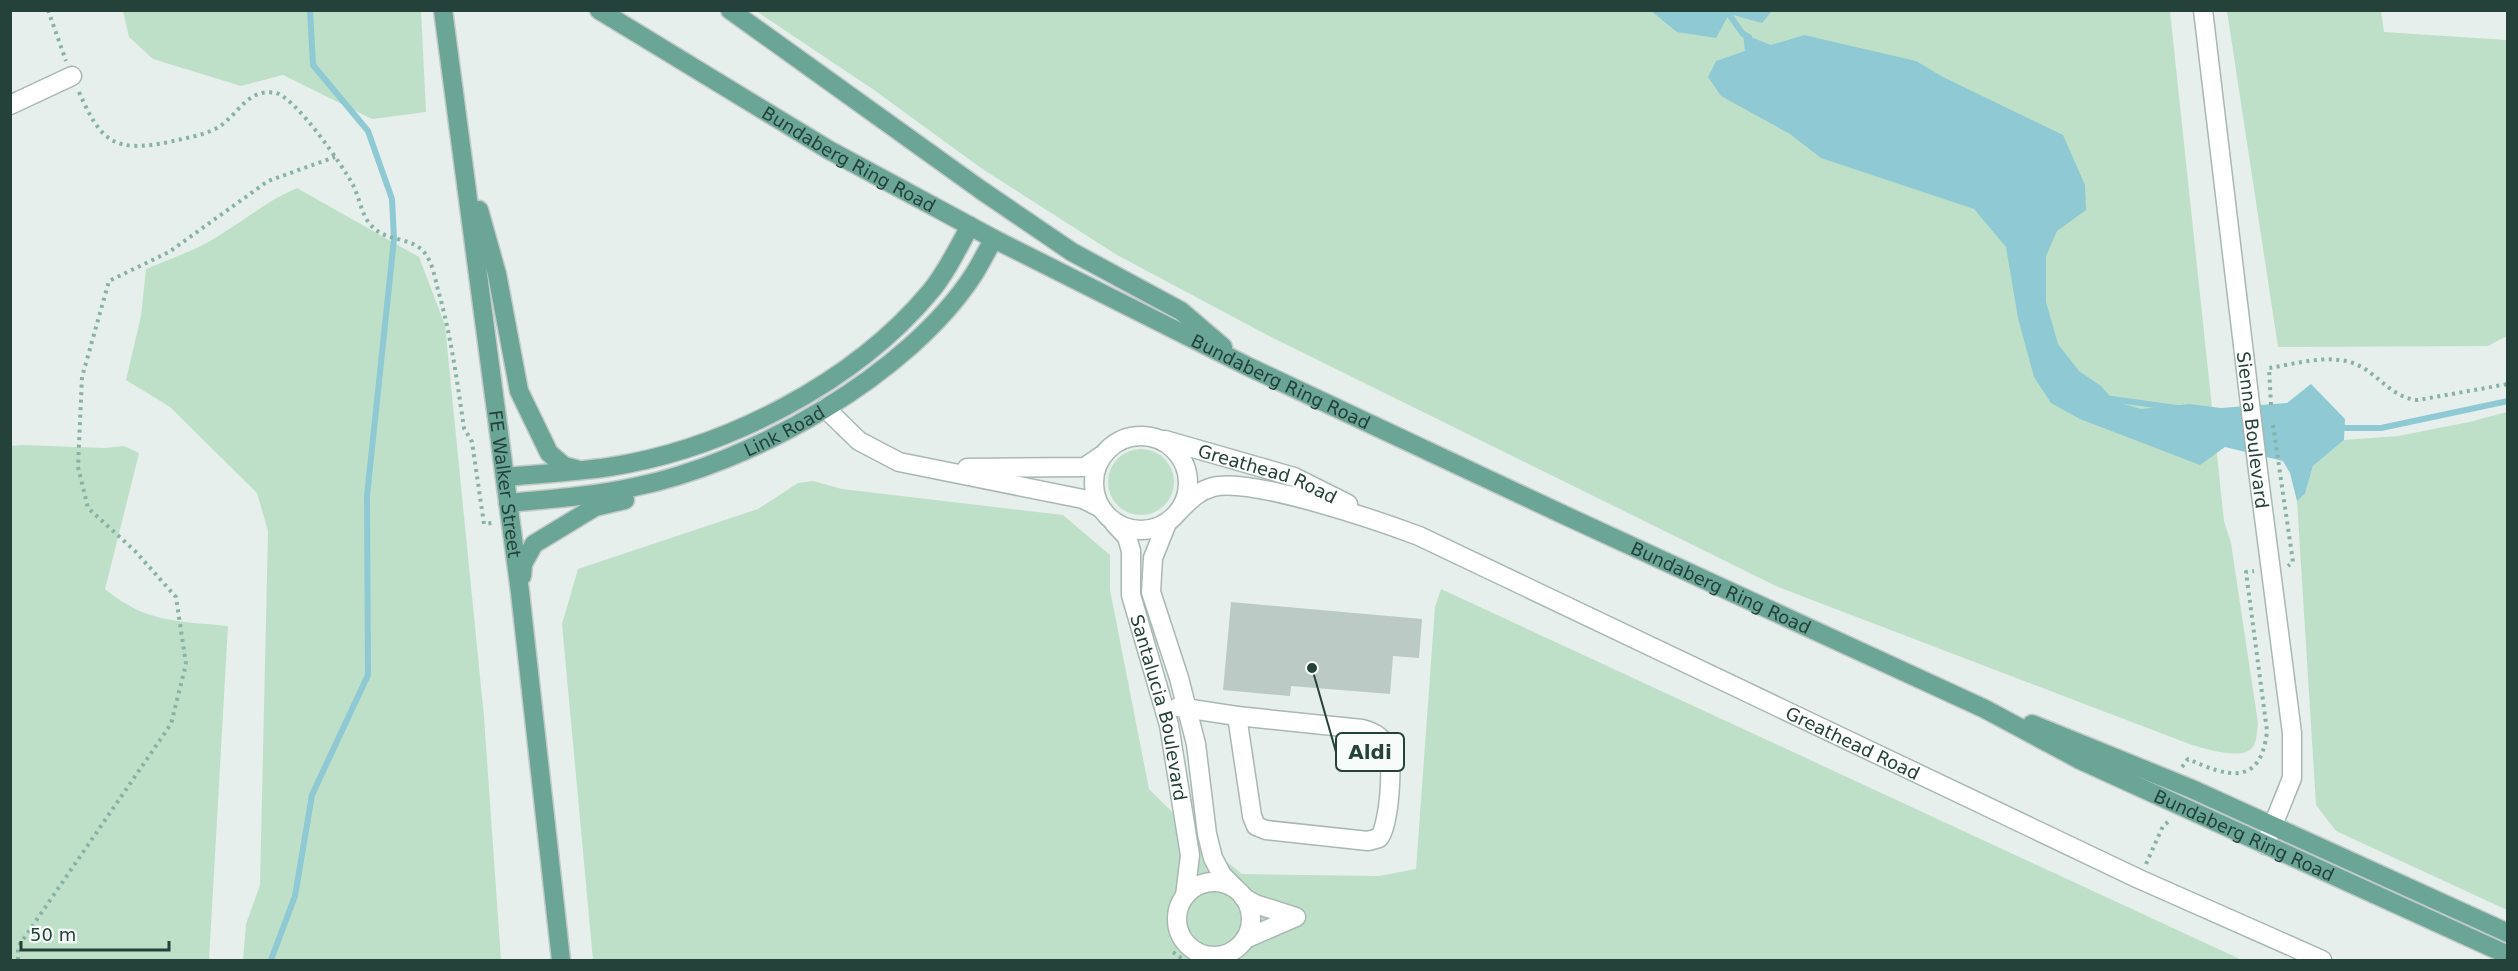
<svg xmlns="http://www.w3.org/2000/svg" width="2518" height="971" font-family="'DejaVu Sans',sans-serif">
<rect width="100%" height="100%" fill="#e6efeb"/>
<g fill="#bfe0c8">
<path d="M 123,11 L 421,11 L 426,112 L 372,119 L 283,75 L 241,86 L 153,59 L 129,37 Z"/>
<path d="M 756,11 L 2170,11 L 2224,521 L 2231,543 L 2258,723 C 2257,730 2257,741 2253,747 C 2243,761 2206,749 2192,745 L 1778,587 L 1269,336 L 1117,255 L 981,168 L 874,90 Z"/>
<path d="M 2227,11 L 2381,11 L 2384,32 L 2507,40 L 2507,336 L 2488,346 L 2278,347 Z"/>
<path d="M 297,188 L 419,257 L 445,325 L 484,717 L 501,960 L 243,960 L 246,924 L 260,885 L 268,531 L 257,493 L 170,407 L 126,380 L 141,316 L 146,269 C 167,260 191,252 210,241 C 240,224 266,201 297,188 Z"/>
<path d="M 2507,412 L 2507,910 L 2336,831 L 2316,805 L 2297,501 L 2305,494 L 2313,466 L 2344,440 L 2398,436 L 2469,422 Z"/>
<path d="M 21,445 L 105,448 L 124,446 L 139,453 L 105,589 C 146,623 178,621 228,626 L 209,960 L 11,960 L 10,446 Z"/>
<circle cx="1141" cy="482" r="33"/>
<path d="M 813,481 L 842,489 L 1063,515 L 1110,555 L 1110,590 L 1149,789 L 1202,842 L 1242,874 L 1379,876 L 1416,869 L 1435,607 L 1441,589 L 2242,960 L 593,960 L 562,624 L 578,569 L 758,509 L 798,483 Z"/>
</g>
<g fill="#8ec9d4">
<path d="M 1651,11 L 1772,11 L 1762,23 L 1729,14 L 1716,38 L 1677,32 Z"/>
<path d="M 1743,34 L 1771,45 L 1804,35 L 1916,61 L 1943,77 L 2063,135 L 2085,185 L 2086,210 L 2057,231 L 2046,256 L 2046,302 L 2058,344 L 2079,371 L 2101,386 L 2114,401 L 2141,409 L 2189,404 L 2221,408 L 2287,403 L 2311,384 L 2345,419 L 2344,440 L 2313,466 L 2305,494 L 2297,501 L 2290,473 L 2283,461 L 2225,447 L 2200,465 L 2080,419 L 2051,403 L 2034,377 L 2018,318 L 2006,247 L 1974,209 L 1821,158 L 1790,134 L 1721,96 L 1708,77 L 1716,61 L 1745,51 Z"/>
</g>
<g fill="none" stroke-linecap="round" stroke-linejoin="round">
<g stroke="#8ec9d4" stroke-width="6">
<path d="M 1726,10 L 1743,34 L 1749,37"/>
<path d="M 2104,398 L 2177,408"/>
<path d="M 2337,428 L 2381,428 L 2508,401"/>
<path d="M 271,960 L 295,896 L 312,795 L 368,675 L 367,496 L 394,239 L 392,199 L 368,131 L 313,65 L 310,10"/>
</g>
</g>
<path fill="#bbcac4" d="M 1231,602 L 1422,619 L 1419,658 L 1393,656 L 1390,694 L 1291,686 L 1290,696 L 1223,690 Z"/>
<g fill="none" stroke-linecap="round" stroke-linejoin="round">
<g stroke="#a8b8b2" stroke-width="21">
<g id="minor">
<path id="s1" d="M 2203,10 L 2258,471 L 2292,733 L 2292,778 L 2265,845"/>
<path d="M 10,105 L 72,76"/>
<path d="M 825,408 L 859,441 L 899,462 L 1083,499 L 1099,507"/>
<circle cx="1141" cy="483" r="47"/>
<path id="s2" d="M 1165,440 L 1294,477 L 1348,504"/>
<path d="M 967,468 L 1085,467 L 1101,456"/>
<path id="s3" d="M 1179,511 C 1190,500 1198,491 1213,487 C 1251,477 1379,521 1419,536 L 2139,879 L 2322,960"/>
<path id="s4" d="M 1114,523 L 1127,537 L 1131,551 L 1131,595 L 1169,725 L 1190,855 L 1185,896"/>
<path d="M 1167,523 L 1153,558 L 1151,592 L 1179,678 L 1196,744 L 1207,834 L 1213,858 L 1222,875 L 1236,889"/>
<path d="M 1178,707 L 1237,716"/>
<path d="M 1237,716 L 1362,729 C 1374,732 1383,737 1387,748 C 1394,763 1389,826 1379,838 L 1368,841 L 1266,830 L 1256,826 L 1252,816 Z"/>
<circle cx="1214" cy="919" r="37"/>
<path d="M 1244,898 L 1255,904 L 1296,917 L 1245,939"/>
</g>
</g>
<g stroke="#c2cac8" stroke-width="21">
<g id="major">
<path id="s5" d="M 443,10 L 520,592 L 561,960"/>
<path id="s6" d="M 599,10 L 829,150 L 994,239 L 1247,366 L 1562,514 L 1985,709 L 2080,760 L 2508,955"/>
<path d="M 730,10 L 981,190 L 1072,252 L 1181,311 L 1223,347"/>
<path d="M 479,210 L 497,274 L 519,391 L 549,453 L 564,466 L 576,469"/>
<path d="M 505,477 C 539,474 574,472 609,467 C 725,449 854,383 930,292 C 946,273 958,248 970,226"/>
<path id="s7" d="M 508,503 C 550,499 593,496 634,487 C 750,464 909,375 974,274 C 981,263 987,250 994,239"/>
<path d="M 522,576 L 523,564 L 534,544 L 595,507 L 625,500"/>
<path d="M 2032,724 L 2192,789 L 2508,933"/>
</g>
</g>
<g stroke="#86b3a5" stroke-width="4" stroke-dasharray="3 4.5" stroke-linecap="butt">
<path d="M 48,10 L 66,61"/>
<path d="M 79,92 C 101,142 114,153 169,142 C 185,138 202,136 217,128 C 238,116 247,87 276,93 C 296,98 343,166 353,185 C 359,197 361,212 369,223 C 385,244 414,235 426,255 C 433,265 435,278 438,290 C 451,335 457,381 464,428 L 472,442 L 484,524 L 492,523"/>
<path d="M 2271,405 L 2269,368 C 2295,364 2327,354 2353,363 C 2378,372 2390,398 2418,400 L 2508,384"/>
<path d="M 2273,425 L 2293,562 L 2288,566"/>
<path d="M 2182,767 L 2188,759 C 2228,777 2261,787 2267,731 L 2246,572 L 2254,571"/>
<path d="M 2146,864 L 2163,826 L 2168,822"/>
<path d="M 1173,952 L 1184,960"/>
<path d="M 18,960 L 18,947 L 171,724 L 186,664 L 176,597 L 135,551 L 88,508 L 78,467 L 82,377 L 109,281 L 169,252 L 268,181 L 335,157"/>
</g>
<use href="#minor" stroke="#fff" stroke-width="18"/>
<use href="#major" stroke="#6aa596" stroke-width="18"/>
</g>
<g text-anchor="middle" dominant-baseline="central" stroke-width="5" stroke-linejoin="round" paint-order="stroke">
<g font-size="18" fill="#24423a" stroke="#f7fbf9">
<text stroke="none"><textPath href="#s6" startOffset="291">Bundaberg Ring Road</textPath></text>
<text stroke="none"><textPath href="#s6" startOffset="777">Bundaberg Ring Road</textPath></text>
<text stroke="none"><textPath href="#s7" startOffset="288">Link Road</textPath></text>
<text stroke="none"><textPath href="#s1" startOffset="423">Sienna Boulevard</textPath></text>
<text stroke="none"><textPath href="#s2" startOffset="108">Greathead Road</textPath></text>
<text stroke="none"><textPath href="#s5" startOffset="478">FE Walker Street</textPath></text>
<text stroke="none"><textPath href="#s6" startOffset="1263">Bundaberg Ring Road</textPath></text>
<text stroke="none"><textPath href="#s4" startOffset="194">Santalucia Boulevard</textPath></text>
<text stroke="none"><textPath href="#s3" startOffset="736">Greathead Road</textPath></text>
<text stroke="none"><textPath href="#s6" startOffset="1842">Bundaberg Ring Road</textPath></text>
</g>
</g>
<path fill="none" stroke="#24423a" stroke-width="2" d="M1312 668L1336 752"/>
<circle fill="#24423a" stroke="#f7fbf9" stroke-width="2" cx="1312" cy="668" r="6"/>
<rect fill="#f7fbf9" stroke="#24423a" stroke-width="2" x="1336" y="733" width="68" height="38" rx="6"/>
<g font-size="20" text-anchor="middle" font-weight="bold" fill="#24423a">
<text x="1370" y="759">Aldi</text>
</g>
<rect width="2518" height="971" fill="none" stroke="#24423a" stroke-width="24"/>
<path d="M21 941v9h148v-9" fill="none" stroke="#24423a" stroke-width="3"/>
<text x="30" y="941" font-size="18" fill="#24423a" stroke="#f7fbf9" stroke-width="4.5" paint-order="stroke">50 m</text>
</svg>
